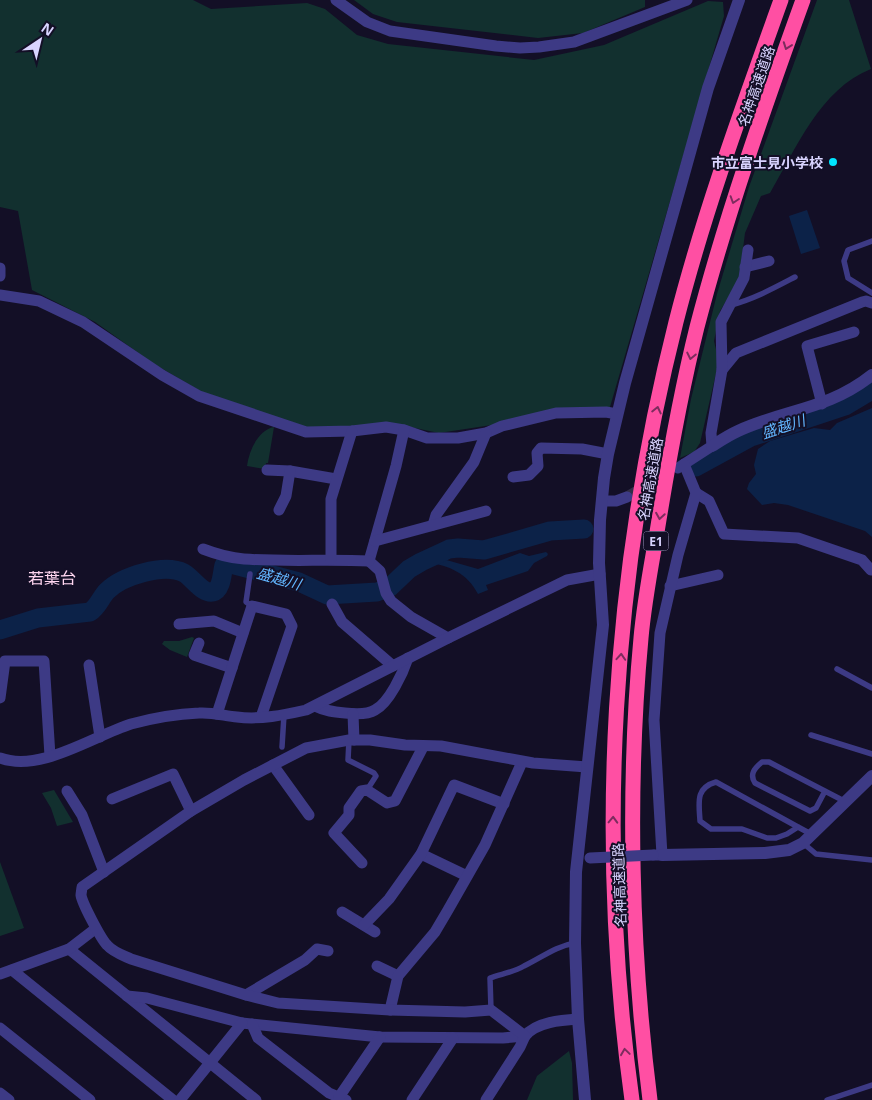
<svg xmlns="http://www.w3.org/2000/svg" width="872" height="1100" font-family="'Noto Sans','Noto Sans JP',sans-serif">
<rect width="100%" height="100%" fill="#130f26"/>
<g fill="#12302f">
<path d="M 0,0 L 193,0 L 211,9 L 307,3 L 325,9 L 357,35 L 388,44 L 534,60 L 604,45 L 708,1 L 723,2 L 724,16 L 610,407 L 439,433 L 410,427 L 303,427 L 216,400 L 154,364 L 95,322 L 32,290 L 18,211 L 0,207 Z"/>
<path d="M 354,0 L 645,0 L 645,7 L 583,33 L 538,38 L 397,22 L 373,14 Z"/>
<path d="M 817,0 L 849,0 L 871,69 C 820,89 796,149 770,193 L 761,196 L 745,233 L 739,280 L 720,311 L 714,341 L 717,354 L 717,369 L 700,443 L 694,452 L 680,458 L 691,399 L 717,294 L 749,187 Z"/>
<path d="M 274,427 L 268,463 L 266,463 L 265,469 L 247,466 C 249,451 258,430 274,427 Z"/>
<path d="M 192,637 L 194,638 L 187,657 L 170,650 L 162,644 L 164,641 L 179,641 Z"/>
<path d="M 54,790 L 73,822 L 57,826 L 51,808 L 42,793 Z"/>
<path d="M 0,862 L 24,928 L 0,936 Z"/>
<path d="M 569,1051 L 572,1063 L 573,1100 L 527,1100 L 537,1076 Z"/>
</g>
<g fill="#0c2248">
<path d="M 807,210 L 820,248 L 801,254 L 789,216 Z"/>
<path d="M 872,408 L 872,537 L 865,531 L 788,505 L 774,503 L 762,505 L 747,489 L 749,483 L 756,474 L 754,465 L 758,449 L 770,441 L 814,428 L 830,430 L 837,423 Z"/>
<path d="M 546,552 L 548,554 L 547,556 L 534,563 L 528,571 L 486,585 L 488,590 L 478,594 C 467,573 450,566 427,562 L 436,557 L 478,569 L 520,553 L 529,556 Z"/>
</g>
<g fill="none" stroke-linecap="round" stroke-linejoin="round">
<g stroke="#0c2248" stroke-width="19">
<path d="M 696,467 L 751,437 L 845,406 L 872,390"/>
<path d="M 0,630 L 38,618 L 90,612 C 98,607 101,597 107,591 C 122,576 164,563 184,573 C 193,578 202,594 213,592 C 222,590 222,572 224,565 L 227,563 L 299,582 L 327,595 L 377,592 L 390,587 L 409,569 L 421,562 L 449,549 L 458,548 L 484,550 L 550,531 L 584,529"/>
</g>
<path stroke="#312d47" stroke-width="11" stroke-dasharray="11 5.5" stroke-linecap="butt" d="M 627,497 L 670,472"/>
<g stroke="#3d3a85" stroke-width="5.5">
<path d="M 872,241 L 848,250 L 844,261 L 848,278 L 872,293"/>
<path d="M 731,305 C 754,299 774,288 795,277"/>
<path d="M 250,574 L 246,602 L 252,606"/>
<path d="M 837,669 L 872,688"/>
<path d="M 811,735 L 872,754"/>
<path d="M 349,740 L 348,760 L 374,773 L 376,776 L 367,790"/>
<path d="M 282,747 L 284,715"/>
<path d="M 825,791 L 816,808 L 810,811 L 755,783 C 749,774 755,768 762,762 L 769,762 L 846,802"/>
<path d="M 798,827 L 787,834 L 776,838 L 767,838 L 742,829 L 711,829 L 700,821 C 699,803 695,788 716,782 L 798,827 L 811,834"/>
<path d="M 803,843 L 816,854 L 872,860"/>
<path d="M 491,1010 L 490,978 C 501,974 514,972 524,966 C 541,958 556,946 575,943"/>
<path d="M 827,1100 L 872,1085"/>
</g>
<g stroke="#3d3a85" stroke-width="11">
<path d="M 336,0 L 367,22 L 390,31 L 496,46 L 520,48 L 539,47 L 574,42 L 687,0"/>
<path d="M 745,267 L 769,261"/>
<path d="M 0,268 L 0,276"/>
<path d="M 0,295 L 39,301 L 83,322 L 162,375 L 199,396 L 306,432 L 352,431 L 386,427 L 404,430 L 427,438 L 458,438 L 486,433 L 502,426 L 556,413 L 606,412 L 617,414"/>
<path d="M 722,370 L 736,353 L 862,302 L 866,301 L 872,303"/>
<path d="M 822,404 L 807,346 L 854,332"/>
<path d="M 404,430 L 396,466 L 369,561 L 380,571 L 386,593 L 391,601 L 411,617 L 448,638"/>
<path d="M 678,468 L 712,446 L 711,433 L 722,370 L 721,322 L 744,278 L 748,250"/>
<path d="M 267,470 L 290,471 L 336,479"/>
<path d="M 513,477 L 529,475 L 538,466 L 537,453 L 541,448 L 582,449 L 608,454"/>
<path d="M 696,493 L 709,501 L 724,534 L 798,538 L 862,560 L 871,570"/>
<path d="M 602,501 L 616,501 L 627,497"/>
<path d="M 279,510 L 286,496 L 290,471"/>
<path d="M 433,525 L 436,515 L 474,462 L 486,433"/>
<path d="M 375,541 L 486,511"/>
<path d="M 203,549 C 216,554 230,558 244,559 C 286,562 327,559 369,561"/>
<path d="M 331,559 L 331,499 L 352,431"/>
<path d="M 670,586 L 718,575"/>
<path d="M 332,604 L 342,622 L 393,666"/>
<path d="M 179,624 L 214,621 L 243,633"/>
<path d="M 199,643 L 194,655 L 232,668"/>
<path d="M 89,665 L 100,737"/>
<path d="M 0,698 L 5,661 L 44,661 L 50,756"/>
<path d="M 315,706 C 325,711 334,712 345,713 C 354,714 367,715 375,710 C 389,703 403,673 408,658"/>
<path d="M 217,714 L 252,606 L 286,614 L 292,626 L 261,717"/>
<path d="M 353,714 L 354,740"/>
<path d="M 0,758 C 40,773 93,736 131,724 C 153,718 176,714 199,713 C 212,712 225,716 237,717 C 260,720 284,715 306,710 L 448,638 L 567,580 L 600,574"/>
<path d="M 273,765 L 309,815"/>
<path d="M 67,791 L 82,815 L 104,872"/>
<path d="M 112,799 L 173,774 L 191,811"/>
<path d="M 421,854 L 467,876"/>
<path d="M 654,855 L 662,855 L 654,720 L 660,633 L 678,555 L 696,493 L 684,464"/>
<path d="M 362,863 L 334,833 L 349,815 L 349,808 L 361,791 L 367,790 L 387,803 L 395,801 L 423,747"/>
<path d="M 342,912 L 375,932"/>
<path d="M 364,925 L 389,899 L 421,854 L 454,785 L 504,804"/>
<path d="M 69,949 L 256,1100"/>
<path d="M 377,966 L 398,976"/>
<path d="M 12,970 L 173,1100"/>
<path d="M 0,974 L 69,949 L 95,929"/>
<path d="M 246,995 L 305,960 L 317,949 L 328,951"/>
<path d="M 127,996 L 147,998 L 242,1023 L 380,1037 L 503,1038 L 525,1036 C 536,1022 562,1020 578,1019"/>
<path d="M 390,1010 L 398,976 L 435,932 L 448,910 L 485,845 L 522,762"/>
<path d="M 252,1024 L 258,1038 L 329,1093 L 346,1100"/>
<path d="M 0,1028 L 90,1100"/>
<path d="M 0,1093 L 9,1100"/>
<path d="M 339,1097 L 380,1037"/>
<path d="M 180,1100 L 242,1023"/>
<path d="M 412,1100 L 453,1038"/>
<path d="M 486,1100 L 520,1047 L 525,1036 L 491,1010 L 465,1012 L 390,1010 L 278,1003 L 246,995 L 131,959 C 122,955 113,952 107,945 C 101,939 82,903 81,895 C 81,894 82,888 82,887 L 191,811 L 244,780 L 306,748 L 349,740 L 370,740 L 405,745 L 441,746 L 533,763 L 587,767"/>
</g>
<g stroke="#3d3a85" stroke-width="12">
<path d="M 712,446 C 720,441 729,435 738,431 C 786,409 828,410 872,375"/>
<path d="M 662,855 L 765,853 L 789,850 L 803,843 L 872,776"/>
<path d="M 585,1100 L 578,1019 L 575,943 L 576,872 L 603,625 L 599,563 L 600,520 L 604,478 L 608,454 L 625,383 L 682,181 L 708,88 L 739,0"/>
</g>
<g stroke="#ff4fa3" stroke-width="15">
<path d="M 632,1100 C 596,841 612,575 676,322 C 704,212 743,106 781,0"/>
<path d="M 650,1100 C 631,951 627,788 641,638 C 644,603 651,567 657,532 C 668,464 680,395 697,327 C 726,216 764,108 803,0"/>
</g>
<path stroke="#3d3a85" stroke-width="11" d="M 590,858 L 653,855"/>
</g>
<defs><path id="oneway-chevron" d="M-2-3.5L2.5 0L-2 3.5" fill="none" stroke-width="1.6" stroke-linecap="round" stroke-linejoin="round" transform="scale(1.25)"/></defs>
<g stroke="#7d2c5e">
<use href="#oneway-chevron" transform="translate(787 46) rotate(110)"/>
<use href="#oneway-chevron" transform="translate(734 200) rotate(108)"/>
<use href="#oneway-chevron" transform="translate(691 356) rotate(102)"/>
<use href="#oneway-chevron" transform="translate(657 410) rotate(-77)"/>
<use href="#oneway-chevron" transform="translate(660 516) rotate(99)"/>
<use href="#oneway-chevron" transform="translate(621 657) rotate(-86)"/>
<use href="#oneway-chevron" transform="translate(613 820) rotate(-88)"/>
<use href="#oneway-chevron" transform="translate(625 1052) rotate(-98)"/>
</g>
<circle fill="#00e5ff" stroke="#130f26" stroke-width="2" cx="833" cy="162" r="5"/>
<g text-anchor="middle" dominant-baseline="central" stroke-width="4" stroke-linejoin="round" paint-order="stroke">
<rect fill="#130f26" stroke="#9e99be" stroke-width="1" x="643.5" y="531.5" width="25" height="19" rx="4"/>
<g font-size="12" font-weight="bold" fill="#d9d4ff">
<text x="656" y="541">E1</text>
</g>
<g font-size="14" fill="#d9d4ff" stroke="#130f26">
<text transform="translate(756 86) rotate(-71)">名神高速道路</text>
<text transform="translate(650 479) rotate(-80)">名神高速道路</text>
<text transform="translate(619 885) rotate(-92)">名神高速道路</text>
</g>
<g font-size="14" font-weight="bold" fill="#d9d4ff" stroke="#130f26" text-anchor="end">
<text x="823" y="162">市立富士見小学校</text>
</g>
<g font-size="15" font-style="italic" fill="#62b6ff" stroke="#130f26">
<text transform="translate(783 426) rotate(-18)">盛越川</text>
<text transform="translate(279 578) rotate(16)">盛越川</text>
</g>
<g font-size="16" fill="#ffd6f0" stroke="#130f26">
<text x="52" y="578">若葉台</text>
</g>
</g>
<g transform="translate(40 40) rotate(35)" stroke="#130f26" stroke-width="4" paint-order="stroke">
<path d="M0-4L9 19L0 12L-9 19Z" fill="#d9d4ff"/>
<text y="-8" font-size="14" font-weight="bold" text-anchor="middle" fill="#d9d4ff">N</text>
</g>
</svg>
